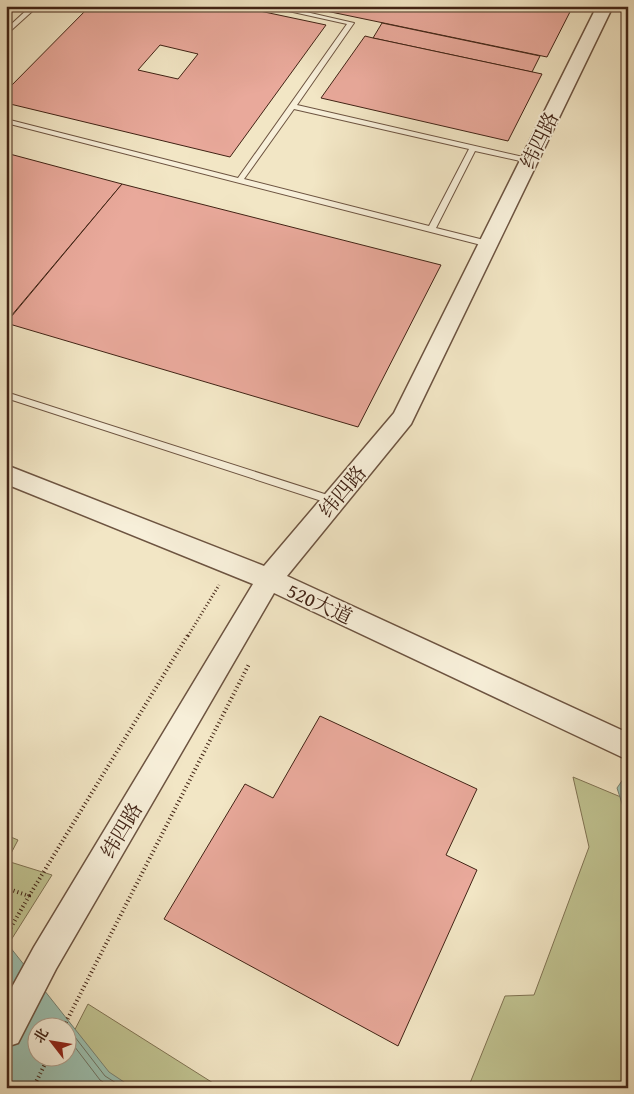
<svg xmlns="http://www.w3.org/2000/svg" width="634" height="1094" font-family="'Gentium Book Plus','Noto Serif SC',serif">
<rect width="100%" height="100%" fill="#f2e6c5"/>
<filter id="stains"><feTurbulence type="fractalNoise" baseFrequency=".004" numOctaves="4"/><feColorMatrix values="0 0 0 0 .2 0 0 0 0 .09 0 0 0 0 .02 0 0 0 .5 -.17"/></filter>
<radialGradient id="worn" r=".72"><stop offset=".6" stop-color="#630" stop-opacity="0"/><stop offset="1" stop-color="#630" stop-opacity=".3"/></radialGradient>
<g fill="#c0c391" stroke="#807353">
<path d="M 573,777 L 628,800 L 628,1088 L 468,1088 L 505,996 L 534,995 L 589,847 Z"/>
<path d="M 6,835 L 18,840 L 7,861 L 52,875 L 6,948 Z"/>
<path d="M 88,1004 L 221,1088 L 44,1088 L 68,1056 L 68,1043 Z"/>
</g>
<g fill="#9cc0b0" stroke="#788172" fill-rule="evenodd">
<path d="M 628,772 L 628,822 L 617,788 Z"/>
<path d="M 6,942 L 109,1072 L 133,1088 L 6,1088 ZM 38,1026 L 68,1026 L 68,1056 L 38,1056 Z"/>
</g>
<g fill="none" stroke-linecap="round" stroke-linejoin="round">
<g stroke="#6e7262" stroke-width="1">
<path d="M 68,1028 L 105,1076 L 124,1088"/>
<path d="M 68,1038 L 100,1080 L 112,1088"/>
</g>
</g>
<g fill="#e9a99b" stroke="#412315" fill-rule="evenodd">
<path d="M 90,6 L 236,6 L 326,25 L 230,157 L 6,103 L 6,91 ZM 160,45 L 198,54 L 178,79 L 138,70 Z"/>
<path d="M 302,6 L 573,6 L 547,57 Z"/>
<path d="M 382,23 L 540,56 L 532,72 L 373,38 Z"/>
<path d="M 365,36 L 373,38 L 542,74 L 508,141 L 321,98 Z"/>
<path d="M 6,153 L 122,184 L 6,322 Z"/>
<path d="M 122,184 L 441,265 L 358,427 L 6,323 Z"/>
<path d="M 320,716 L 477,789 L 446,855 L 477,870 L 398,1046 L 164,919 L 245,784 L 273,798 Z"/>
</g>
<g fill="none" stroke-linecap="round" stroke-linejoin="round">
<g stroke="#6d5441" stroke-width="2">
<g id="service">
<path d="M 31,6 L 38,6 L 6,35 L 6,29 Z"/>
<path d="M 266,6 L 280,6 L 354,23 L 297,105 L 532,159 L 533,161 L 529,163 L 475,151 L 436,228 L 492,242 L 492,246 L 489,247 L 6,123 L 6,119 L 238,178 L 347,24 ZM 294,109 L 469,149 L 429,226 L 244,179 Z"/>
<path d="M 6,392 L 337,498 L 339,501 L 334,505 L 6,398 Z"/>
</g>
</g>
<g stroke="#6d5441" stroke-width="3">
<path id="tertiary" d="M 597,6 L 613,6 L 411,424 L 287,576 L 628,733 L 628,760 L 274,593 L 56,969 L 18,1043 L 6,1047 L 6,998 L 34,947 L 253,584 L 6,484 L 6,465 L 264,566 L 394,413 Z"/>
</g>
<path stroke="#412315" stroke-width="3" stroke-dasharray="1 2.5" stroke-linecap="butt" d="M 188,636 L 219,585"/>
<g stroke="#412315" stroke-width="4" stroke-dasharray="1 3" stroke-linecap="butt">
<path d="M 6,888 L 29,896 L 6,936"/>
<path d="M 29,896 L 188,635"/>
<path d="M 64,1026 L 249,664"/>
<path d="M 33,1088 L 49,1056"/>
</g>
<use href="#service" fill="#f7efd9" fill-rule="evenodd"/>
<use href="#tertiary" fill="#f7efd9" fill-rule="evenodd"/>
</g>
<g text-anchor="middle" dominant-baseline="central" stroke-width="4" stroke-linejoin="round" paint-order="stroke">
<g font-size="20" fill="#412315" stroke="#f7efd9">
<text transform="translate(539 140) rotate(-64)">纬四路</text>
<text transform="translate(342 491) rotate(-50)">纬四路</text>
<text transform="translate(320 603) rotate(25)">520大道</text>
<text transform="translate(121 830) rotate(-59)">纬四路</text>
</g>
</g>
<rect width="634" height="1094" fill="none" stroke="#f2e6c5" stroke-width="25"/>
<rect x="8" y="8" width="619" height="1079" fill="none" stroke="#412315" stroke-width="2.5"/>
<rect x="12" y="12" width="609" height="1069" fill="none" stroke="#412315"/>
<g transform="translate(52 1042) rotate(301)"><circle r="24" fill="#f7efd9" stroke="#ae9d8b"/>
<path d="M0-4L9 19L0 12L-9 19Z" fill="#8f2418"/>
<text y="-8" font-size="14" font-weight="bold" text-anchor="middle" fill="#412315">北</text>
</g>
<rect width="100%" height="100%" filter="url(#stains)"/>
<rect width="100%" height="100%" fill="url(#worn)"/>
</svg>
